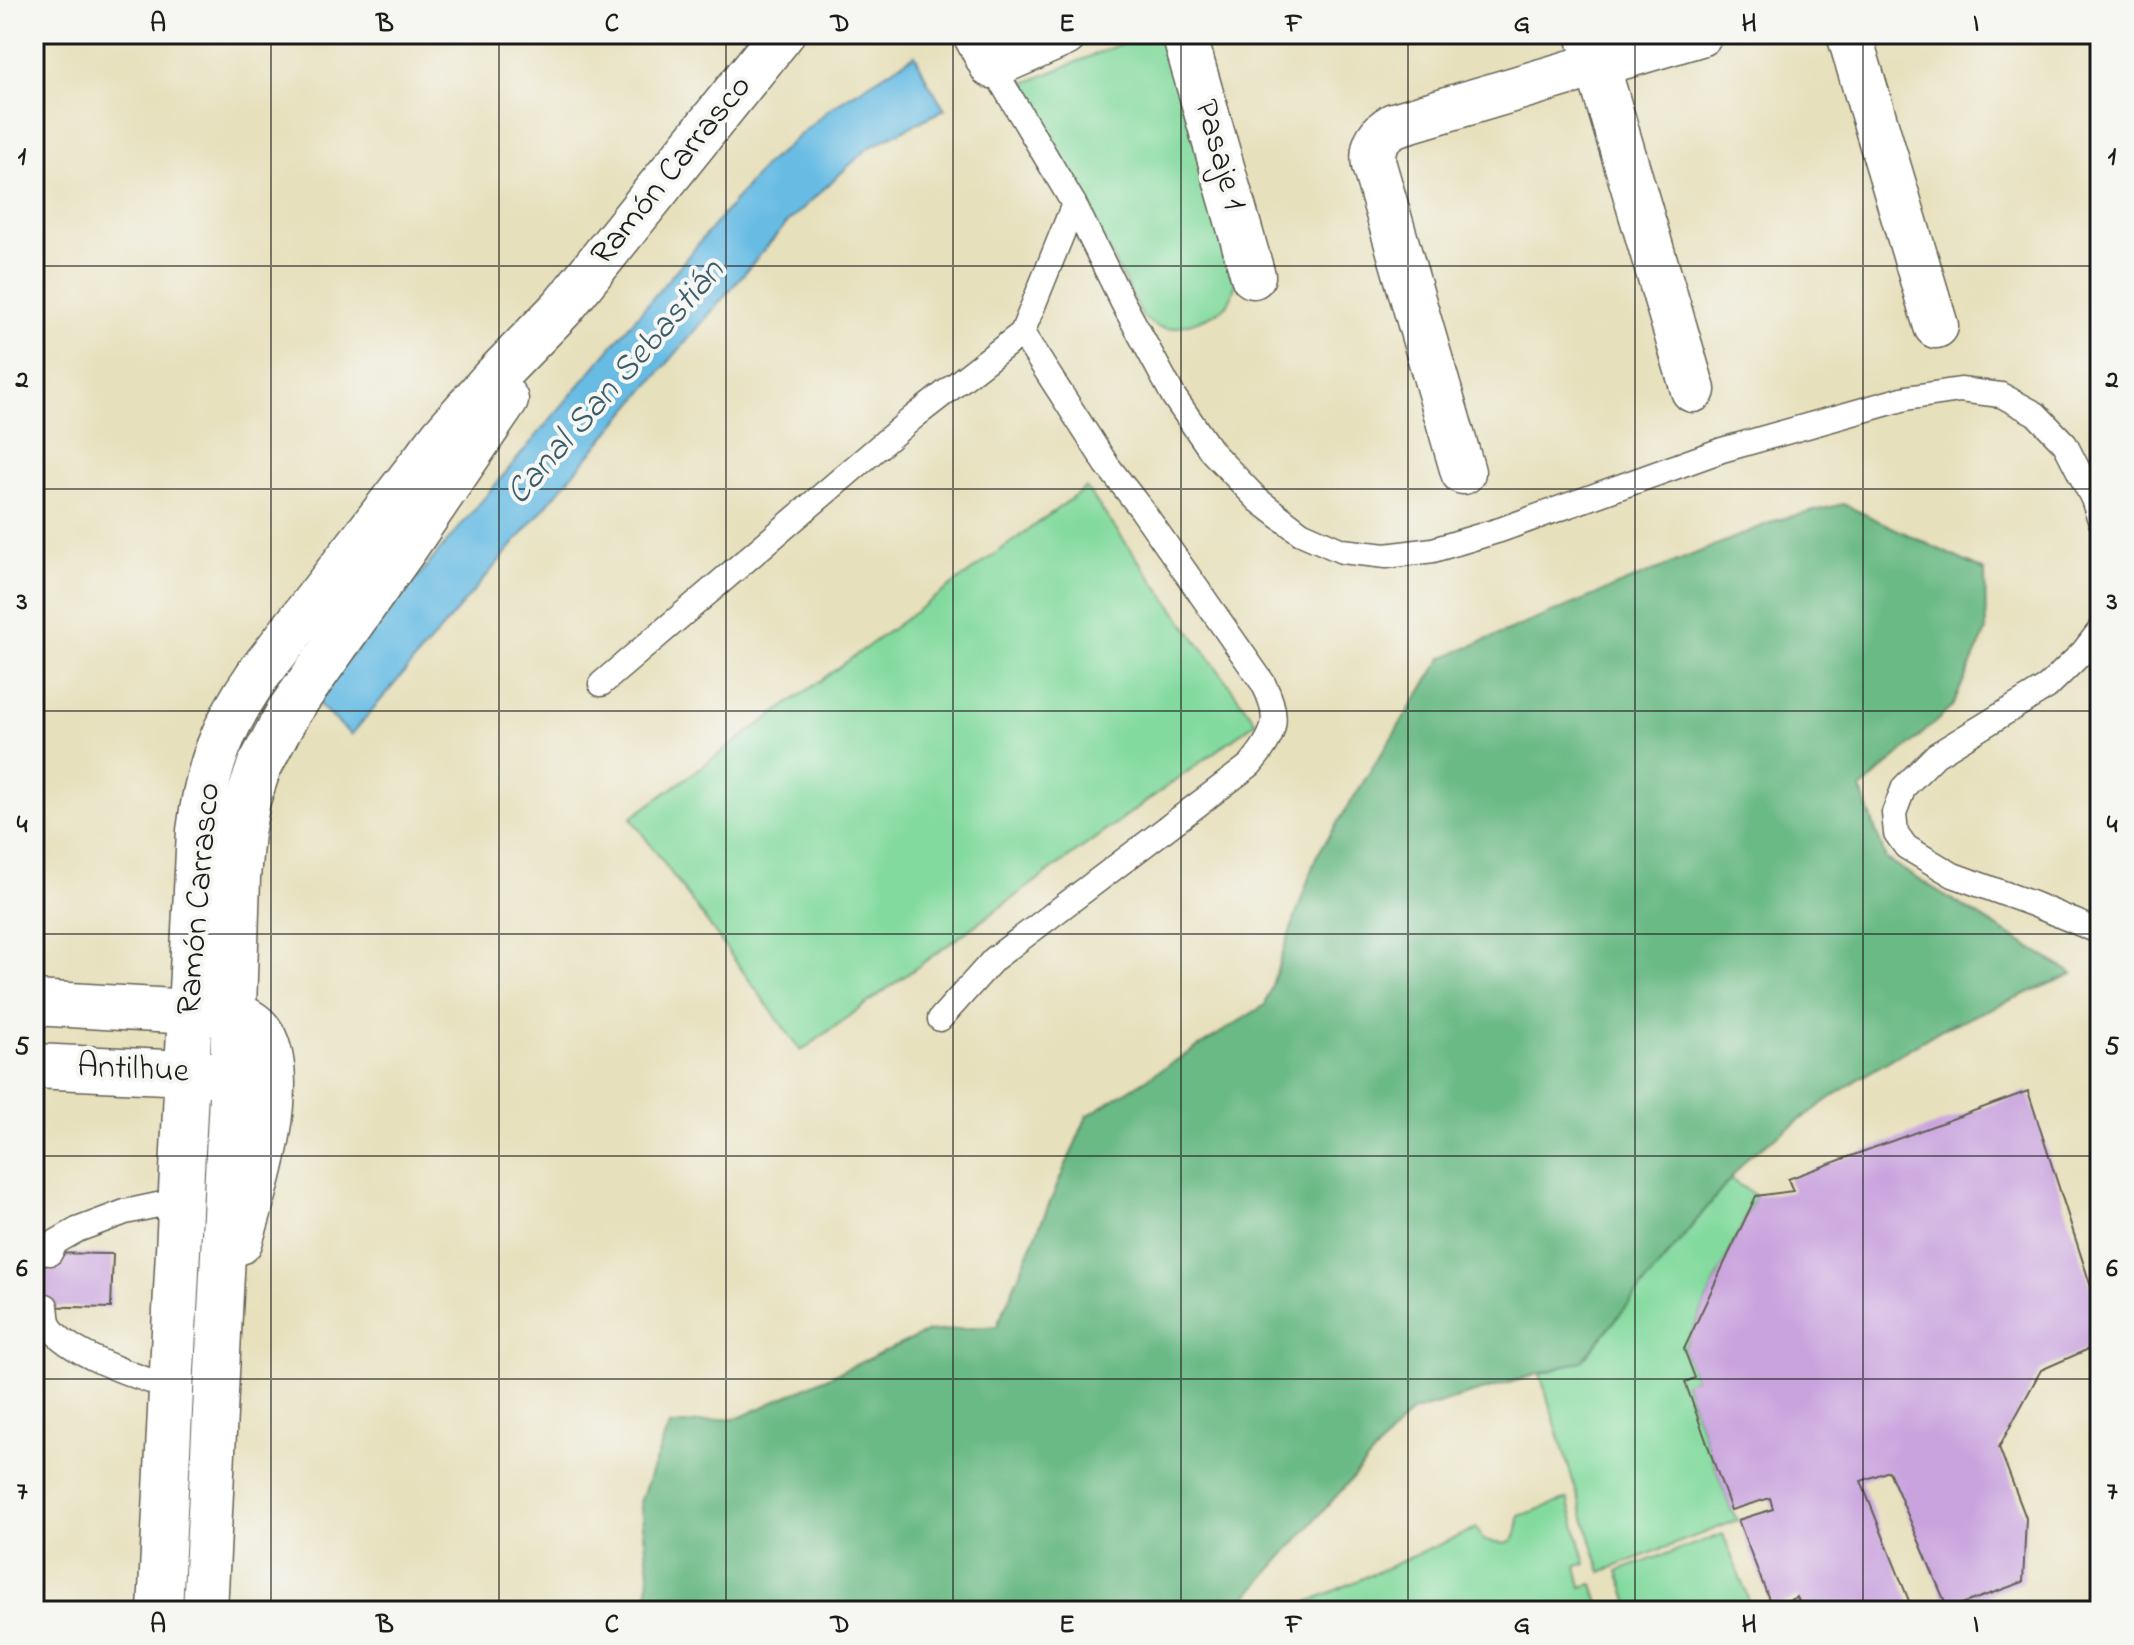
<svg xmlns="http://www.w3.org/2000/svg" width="2134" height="1645" font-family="'Indie Flower',sans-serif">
<rect width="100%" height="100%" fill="#f6f6f2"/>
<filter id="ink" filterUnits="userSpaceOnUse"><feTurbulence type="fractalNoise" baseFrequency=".0125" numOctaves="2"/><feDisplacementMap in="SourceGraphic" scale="16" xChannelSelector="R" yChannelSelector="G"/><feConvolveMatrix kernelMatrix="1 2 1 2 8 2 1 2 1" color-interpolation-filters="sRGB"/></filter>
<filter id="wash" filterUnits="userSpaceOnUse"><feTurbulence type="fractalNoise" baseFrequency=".006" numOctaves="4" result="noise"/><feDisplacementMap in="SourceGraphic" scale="32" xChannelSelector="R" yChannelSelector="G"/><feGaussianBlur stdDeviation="1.8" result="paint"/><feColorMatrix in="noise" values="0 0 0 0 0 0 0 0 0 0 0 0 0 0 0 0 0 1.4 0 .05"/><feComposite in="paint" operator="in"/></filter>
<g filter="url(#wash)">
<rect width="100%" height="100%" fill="#e7e0bc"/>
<g fill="#83da9e" stroke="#507b5d" stroke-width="2">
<path d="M 1145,34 L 1163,34 L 1236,282 C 1234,290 1232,298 1227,305 C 1218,315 1176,331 1163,328 C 1154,327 1148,321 1142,316 L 1025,83 Z"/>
<path d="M 1086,488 L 1256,722 L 801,1051 L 631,818 Z"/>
<path d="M 1730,1179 L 1756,1196 L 1684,1349 L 1695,1378 L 1685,1383 L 1731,1510 L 1738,1520 L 1601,1572 L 1540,1374 L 1582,1361 Z"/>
<path d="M 1568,1499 L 1586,1564 L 1576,1566 L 1581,1587 L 1593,1584 L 1601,1611 L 1288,1611 L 1477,1528 L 1483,1540 C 1511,1547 1517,1546 1519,1516 Z"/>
<path d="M 1723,1534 L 1753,1611 L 1632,1611 L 1618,1571 Z"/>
</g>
<path fill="#6aba85" stroke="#436b50" stroke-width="2" d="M 1843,504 L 1985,571 L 1986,631 L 1952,707 L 1861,789 L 1886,859 L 2073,974 L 1942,1029 L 1855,1081 L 1749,1156 L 1582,1361 L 1411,1412 L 1251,1592 L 1230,1611 L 647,1611 L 649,1572 L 640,1501 L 669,1426 L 741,1417 L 927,1332 L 997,1326 L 1087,1116 L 1265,1005 L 1316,857 L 1442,658 L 1777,520 Z"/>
<path fill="#68bce4" stroke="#426c80" stroke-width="2" d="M 915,55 L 928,82 L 945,109 L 868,148 L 787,223 L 351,735 L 314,700 L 763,167 L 832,107 Z"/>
<g id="blocks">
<g fill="#c9a3de">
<path d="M 2028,1091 L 2100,1315 L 2100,1344 L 2041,1370 L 1999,1447 L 2026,1518 L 2023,1582 L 1948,1609 L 1889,1471 L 1861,1481 L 1913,1611 L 1803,1611 L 1797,1597 L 1772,1607 L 1738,1520 L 1773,1509 L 1770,1498 L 1731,1510 L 1685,1382 L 1695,1378 L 1684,1349 L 1756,1196 L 1793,1191 L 1788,1179 Z"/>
<path d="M 34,1253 L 113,1254 L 111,1308 L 34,1306 Z"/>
</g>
</g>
</g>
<g filter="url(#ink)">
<use href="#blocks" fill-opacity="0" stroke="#636154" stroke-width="2"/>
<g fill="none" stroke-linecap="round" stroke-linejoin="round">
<g stroke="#636154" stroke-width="27">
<g id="lane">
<path d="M 992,66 L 1074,204 L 1123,303 L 1174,397 L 1212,452 L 1258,500 L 1301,533 L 1342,551 L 1386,556 L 1433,550 L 1500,530 L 1722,450 L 1906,398 L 1960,390 L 2001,395 L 2036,414 L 2065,444 L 2093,499 L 2100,520"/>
<path d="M 2100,630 L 2083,652 L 2047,687 L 1936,755 L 1904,787 L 1894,813 L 1896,833 L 1906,847 L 1953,875 L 2033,904 L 2100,932"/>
<path d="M 601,684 L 915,416 L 1022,333 L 1074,204"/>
<path d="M 940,1019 L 994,959 L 1250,765 C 1275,735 1282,719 1263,683 L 1142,510 L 1107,465 L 1022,333"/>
<path d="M 50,1253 L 56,1242 L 77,1230 L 125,1212 L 181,1200"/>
<path d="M 46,1306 C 47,1312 47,1320 49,1325 C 65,1353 140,1378 171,1388"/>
</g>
</g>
<g stroke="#636154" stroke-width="47">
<g id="street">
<path d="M 975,34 L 992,66 L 1065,34"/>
<path d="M 1184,34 L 1253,276"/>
<path d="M 1588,34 L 1693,390"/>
<path d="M 1849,34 L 1936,326"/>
<path d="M 1463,472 L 1374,165 C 1371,146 1377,135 1394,125 L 1700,34"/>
<path d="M 34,1003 L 227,1014"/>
<path d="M 34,1066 L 232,1075"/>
</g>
</g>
<g stroke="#636154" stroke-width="47">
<g id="secondary">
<path d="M 234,1014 C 243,1018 253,1022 260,1031 C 293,1075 255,1194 240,1242"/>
<path d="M 160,1611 L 199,831 C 207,769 221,727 258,675 L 443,436 L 492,380 L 562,308 L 782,34"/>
<path d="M 205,1611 L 232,1075 L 238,877 L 242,833 L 248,800 L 259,767 L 289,711 L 405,548 L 506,400"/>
</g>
</g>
<use href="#lane" stroke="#fff" stroke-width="24"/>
<use href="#street" stroke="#fff" stroke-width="44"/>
<use href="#secondary" stroke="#fff" stroke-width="44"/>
</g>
</g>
<path fill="none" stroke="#1c1c1c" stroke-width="2" stroke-opacity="0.55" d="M 271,34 L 271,1611M 499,34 L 499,1611M 726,34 L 726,1611M 953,34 L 953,1611M 1181,34 L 1181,1611M 1408,34 L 1408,1611M 1635,34 L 1635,1611M 1863,34 L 1863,1611M 34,266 L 2100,266M 34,489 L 2100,489M 34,711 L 2100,711M 34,934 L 2100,934M 34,1156 L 2100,1156M 34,1379 L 2100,1379"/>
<g text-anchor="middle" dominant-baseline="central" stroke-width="8" stroke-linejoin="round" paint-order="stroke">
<g font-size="34" fill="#1c1c1c" stroke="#f6f6f2">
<text transform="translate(1219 155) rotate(74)">Pasaje 1</text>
<text transform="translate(672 171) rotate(-51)">Ramón Carrasco</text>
<text transform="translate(200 899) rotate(-85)">Ramón Carrasco</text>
<text transform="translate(133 1070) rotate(3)">Antilhue</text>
</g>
<g font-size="36" font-style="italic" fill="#3a5c6c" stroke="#f6f6f2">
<text transform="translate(616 383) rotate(-49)">Canal San Sebastián</text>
</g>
</g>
<rect width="2134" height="1645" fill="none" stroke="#f6f6f2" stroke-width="88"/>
<rect x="44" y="44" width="2046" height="1557" fill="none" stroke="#1c1c1c" stroke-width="3"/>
<g font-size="26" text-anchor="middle" font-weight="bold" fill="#1c1c1c">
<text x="158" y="31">A</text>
<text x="385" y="31">B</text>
<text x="612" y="31">C</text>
<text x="840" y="31">D</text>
<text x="1067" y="31">E</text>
<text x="1294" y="31">F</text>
<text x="1522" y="31">G</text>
<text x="1749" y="31">H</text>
<text x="1976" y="31">I</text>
<text x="22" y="164">1</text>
<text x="2112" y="164">1</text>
<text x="22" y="387">2</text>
<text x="2112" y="387">2</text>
<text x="22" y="609">3</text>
<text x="2112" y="609">3</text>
<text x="22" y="832">4</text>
<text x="2112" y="832">4</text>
<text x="22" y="1054">5</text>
<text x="2112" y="1054">5</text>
<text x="22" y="1276">6</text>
<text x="2112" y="1276">6</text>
<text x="22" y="1499">7</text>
<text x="2112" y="1499">7</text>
<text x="158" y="1632">A</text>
<text x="385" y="1632">B</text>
<text x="612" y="1632">C</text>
<text x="840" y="1632">D</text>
<text x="1067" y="1632">E</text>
<text x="1294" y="1632">F</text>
<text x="1522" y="1632">G</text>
<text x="1749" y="1632">H</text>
<text x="1976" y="1632">I</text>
</g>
</svg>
